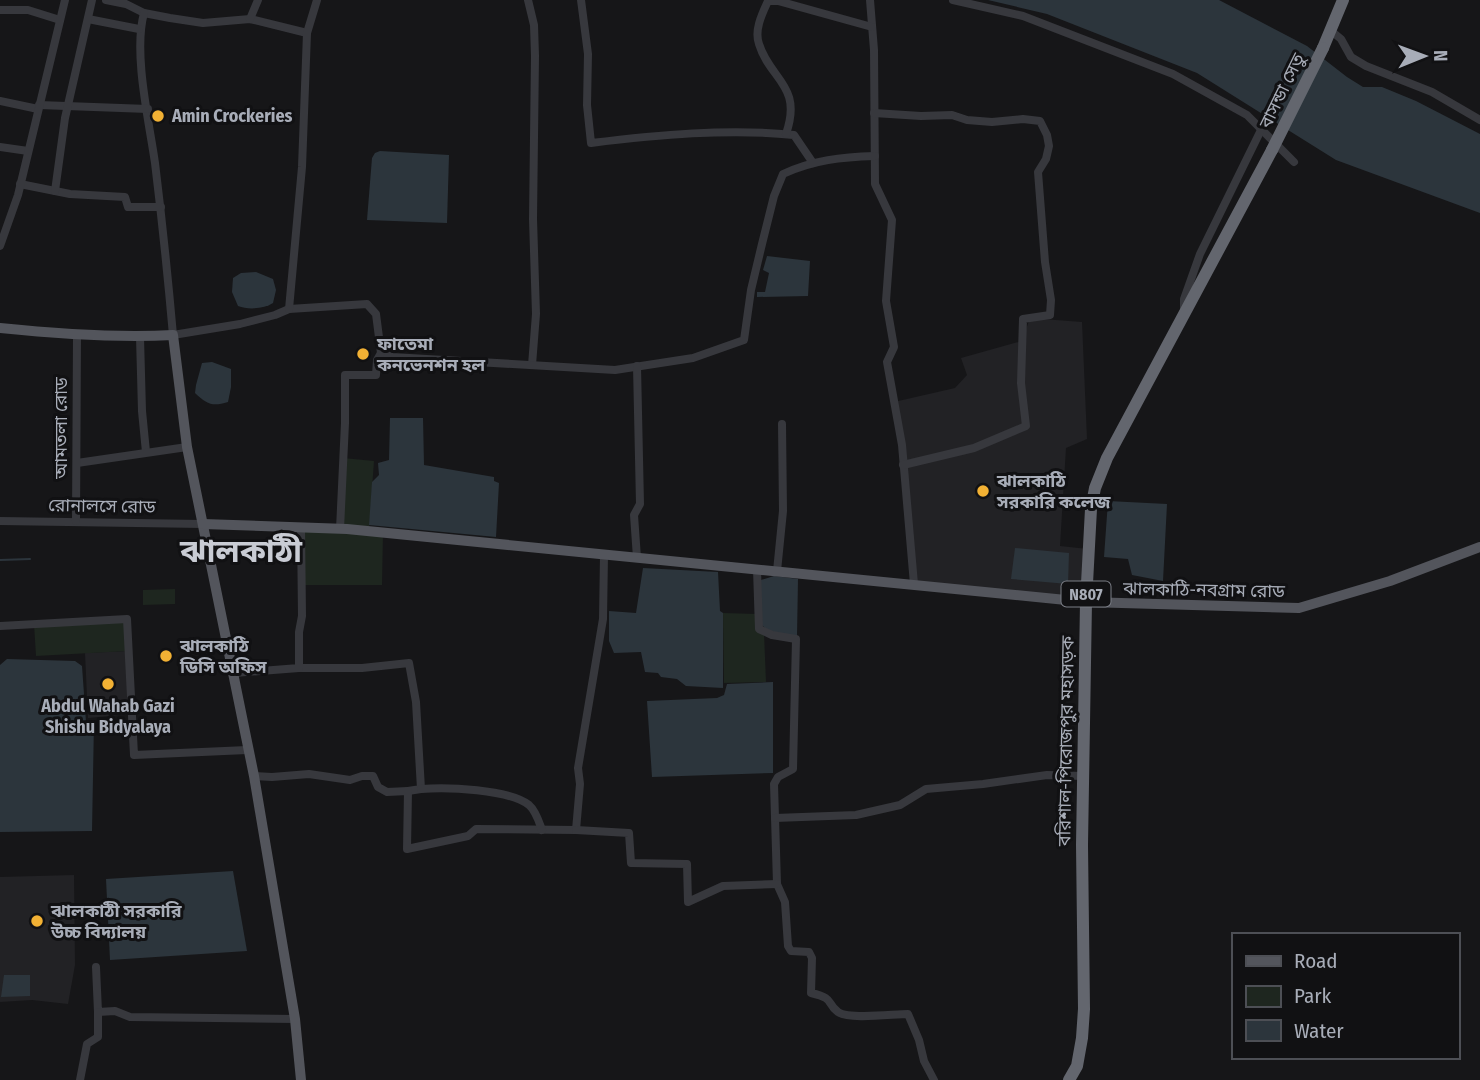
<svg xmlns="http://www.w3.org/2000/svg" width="1480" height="1080" font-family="'Fira Sans Condensed','Noto Sans Bengali',sans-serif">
<rect width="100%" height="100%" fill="#161618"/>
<g fill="#222225">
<path d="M 1030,318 L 1082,322 L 1087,439 L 1066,448 L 1060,546 L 1088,549 L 1086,602 L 914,584 L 894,402 L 955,388 L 967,375 L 961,358 L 1022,341 Z"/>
<path d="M 127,651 L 130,714 L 88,718 L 85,653 Z"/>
<path d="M 74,875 L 75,965 L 68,1004 L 32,1000 L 0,1002 L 0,877 Z"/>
</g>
<g fill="#1e261f">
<path d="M 343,458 L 374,461 L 369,531 L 383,533 L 382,585 L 302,585 L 301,527 L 339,529 Z"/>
<path d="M 175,589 L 175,604 L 143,605 L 143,590 Z"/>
<path d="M 723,613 L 757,614 L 764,633 L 766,682 L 724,683 Z"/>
<path d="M 127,619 L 127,651 L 36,656 L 34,624 Z"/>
</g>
<g fill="#2c353c">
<path d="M 988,0 L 1219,0 L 1307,46 L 1347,77 L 1363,87 L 1382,87 L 1416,101 L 1480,134 L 1480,213 L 1336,160 L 1197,73 L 1047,14 Z"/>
<path d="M 380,151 L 449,155 L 447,223 L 367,220 L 372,158 L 375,153 Z"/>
<path d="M 767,256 L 810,261 L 808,296 L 757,297 L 757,292 L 765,292 L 769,273 L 763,270 Z"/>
<path d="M 256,272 L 273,279 L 276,290 L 273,303 C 264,309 248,310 238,306 L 232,292 L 233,278 L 241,273 Z"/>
<path d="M 212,362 L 231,369 L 231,387 L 228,402 C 212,407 207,404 195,393 L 196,385 L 202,363 Z"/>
<path d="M 390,418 L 423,418 L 424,465 L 494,477 L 494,481 L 499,483 L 496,537 L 369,525 L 372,482 L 379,475 L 378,463 L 389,460 Z"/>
<path d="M 1108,501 L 1167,504 L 1163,581 L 1132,575 L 1128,559 L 1104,557 Z"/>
<path d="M 1015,548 L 1069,553 L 1068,584 L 1011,579 Z"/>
<path d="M 643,568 L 718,572 L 720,611 L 723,613 L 723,688 L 686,686 L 677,679 L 661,677 L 658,673 L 645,672 L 641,652 L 614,653 L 609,641 L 609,611 L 636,613 Z"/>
<path d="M 774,576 L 798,579 L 797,636 L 768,631 L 761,624 L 761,580 Z"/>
<path d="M 7,659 L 75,661 L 82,666 L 86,722 L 94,722 L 92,831 L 0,832 L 0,665 Z"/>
<path d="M 773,682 L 773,773 L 652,777 L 647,701 L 717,698 L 724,695 L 727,684 Z"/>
<path d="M 233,871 L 247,951 L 110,960 L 106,879 Z"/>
<path d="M 4,975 L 30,975 L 30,996 L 1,997 Z"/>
</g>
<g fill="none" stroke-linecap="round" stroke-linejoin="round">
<path stroke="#2c353c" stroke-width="2" d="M 0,560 L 30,559"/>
<g stroke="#37383d" stroke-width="8">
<path d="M 106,0 L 126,4 L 144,13 L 170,18 L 203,23 L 250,19 L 307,33"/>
<path d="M 528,0 L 534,25 L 535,56 L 533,219 L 536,314 L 532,365"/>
<path d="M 581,0 L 588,54 L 587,105 L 591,143 C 656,135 729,128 794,135 L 813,163"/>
<path d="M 870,0 L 874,50 L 875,184 L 892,220 L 886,301 L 894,347 L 887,362 L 902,445 L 914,584"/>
<path d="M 953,0 L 1023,16 L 1173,74 L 1247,115 L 1294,162"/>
<path d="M 0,10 L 28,10 L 60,20"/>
<path d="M 144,13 C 133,53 149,121 155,163 C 162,220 168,278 173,335 L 240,324 L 275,315 L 289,309 L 367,304 L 376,314 L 381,353 L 392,357 L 615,370 L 693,358 L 744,340 L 751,290 L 762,244 L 774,196 L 783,174 C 813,160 842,157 875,156"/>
<path d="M 88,19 L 139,29"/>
<path d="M 250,19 L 258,0"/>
<path d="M 1330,30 L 1341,39 L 1351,57 L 1366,66 L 1432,92 L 1480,120"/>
<path d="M 0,101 L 38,109"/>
<path d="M 39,105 L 148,109"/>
<path d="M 874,113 L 921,116 L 952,115 L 967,120 L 992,122 L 1023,119 L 1040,121 L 1047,135 L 1049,146 L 1046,159 L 1038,172 L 1045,262 L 1051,300 L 1050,315 L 1023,319 L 1021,383 L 1026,426 L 974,448 L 903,465"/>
<path d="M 786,134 C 803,85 770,80 759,44 C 754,30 762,14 768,1 L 778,1 L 872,27"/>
<path d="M 0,147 L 28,151"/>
<path d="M 20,184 L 70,194 L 125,197 L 128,207 L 161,207"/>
<path d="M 55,191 L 65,118 L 92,0"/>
<path d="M 0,246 L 18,195 L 65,0"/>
<path d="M 289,309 L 302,167 L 307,33 L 317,0"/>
<path d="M 1184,310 L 1184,299 L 1200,254 L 1261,130"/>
<path d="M 140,337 L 142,411 L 146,452"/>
<path d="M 77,463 L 187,447"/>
<path d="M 0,521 L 203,524"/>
<path d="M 76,521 L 77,336"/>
<path d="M 340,529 L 345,423 L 345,375 L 376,375 L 377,360 L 381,353"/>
<path d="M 637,558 L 634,515 L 640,504 L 637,366"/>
<path d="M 757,569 L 759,629 L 772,635 L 796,639 L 793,769 L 778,777 L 774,784 L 777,884 L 785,902 L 788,946 L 791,951 L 809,952 L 812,958 L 811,993 C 836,999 825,1002 838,1012 C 849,1020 893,1014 908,1014 L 919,1040 L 924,1061 L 934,1080"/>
<path d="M 777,571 L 783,511 L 782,424"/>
<path d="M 0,626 L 127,619 L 134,755 L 247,750"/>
<path d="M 299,668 L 362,668 L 409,663 L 416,702 L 421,789 L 408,791"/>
<path d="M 234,673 L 299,668 L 299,632 L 302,616 L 301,527"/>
<path d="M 254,776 L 272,777 L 309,774 L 350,780 L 362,776 L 373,776 L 378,787 L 387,792 L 408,791 L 407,849 L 468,836 L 476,829 L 576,830 L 580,784 L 578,768 L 603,619 L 604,555"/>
<path d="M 421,789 C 447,787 508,789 529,805 C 536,811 539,822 542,830"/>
<path d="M 775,818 L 856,815 L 900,805 L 926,789 L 983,784 L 1047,775 L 1083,776"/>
<path d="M 576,830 L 629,833 L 631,863 L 687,864 L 688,902 L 723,886 L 777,884"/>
<path d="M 96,967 L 98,1012 L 115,1011 L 130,1017 L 295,1019"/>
<path d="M 80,1080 L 87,1044 L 98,1037 L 98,1012"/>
</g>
<g stroke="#53555c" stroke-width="10">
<path d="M 0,328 C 58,334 115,338 173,335 L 187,447 L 254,776 L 295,1019 L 301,1080"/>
<path d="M 203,524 L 347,529 L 1086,602 L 1299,608 L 1390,581 L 1480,547"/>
</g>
<g stroke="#63666e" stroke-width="12">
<path d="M 1323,48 L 1343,0"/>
<path d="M 1069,1080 L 1077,1066 L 1082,1038 L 1084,1009 L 1082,845 L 1086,602 L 1091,509 L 1095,488 L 1107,458 L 1272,150"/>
</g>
<path stroke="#63666e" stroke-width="12" d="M 1272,150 L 1323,48"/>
</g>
<g fill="#f2b134" stroke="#111113" stroke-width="2.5">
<circle cx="158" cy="116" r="7"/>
<circle cx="363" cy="354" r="7"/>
<circle cx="983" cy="491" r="7"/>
<circle cx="166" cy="656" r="7"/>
<circle cx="108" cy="684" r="7"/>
<circle cx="37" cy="921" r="7"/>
</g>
<g text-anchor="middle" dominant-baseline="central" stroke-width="6" stroke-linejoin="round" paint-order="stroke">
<rect fill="#111113" stroke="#7b7e86" stroke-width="2" x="1061.5" y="581.5" width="49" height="25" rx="5"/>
<g font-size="16" font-weight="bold" fill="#a8adb8">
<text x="1086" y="594">N807</text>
</g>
<g font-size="18" fill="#a8adb8" stroke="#111113">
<text transform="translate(1282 91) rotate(-64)">বাসন্ডা সেতু</text>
<text transform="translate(61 428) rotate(-90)">আমতলা রোড</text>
<text transform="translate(102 506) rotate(1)">রোনালসে রোড</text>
<text transform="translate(1204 590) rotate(1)">ঝালকাঠি-নবগ্রাম রোড</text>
<text transform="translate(1066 741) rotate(-89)">বরিশাল-পিরোজপুর মহাসড়ক</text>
</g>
<g font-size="18" font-weight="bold" fill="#a8adb8" stroke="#111113" text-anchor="start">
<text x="172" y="116">Amin Crockeries</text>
<text x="377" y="344">ফাতেমা<tspan x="377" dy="21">কনভেনশন হল</tspan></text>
<text x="997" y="481">ঝালকাঠি<tspan x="997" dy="21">সরকারি কলেজ</tspan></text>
<text x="180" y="646">ঝালকাঠি<tspan x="180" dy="21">ডিসি অফিস</tspan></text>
<text x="108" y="706" text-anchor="middle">Abdul Wahab Gazi<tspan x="108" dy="21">Shishu Bidyalaya</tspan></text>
<text x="51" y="911">ঝালকাঠী সরকারি<tspan x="51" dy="21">উচ্চ বিদ্যালয়</tspan></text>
</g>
<g font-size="32" font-weight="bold" fill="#c9ccd4" stroke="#111113">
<text x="241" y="551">ঝালকাঠী</text>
</g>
</g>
<rect x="1232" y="933" width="228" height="126" fill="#111113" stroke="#4d4f55" stroke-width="2"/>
<rect x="1246" y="956" width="35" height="10" fill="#53555c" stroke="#4d4f55" stroke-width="2"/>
<text x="1294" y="968" font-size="21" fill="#a8adb8">Road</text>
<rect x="1246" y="986" width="35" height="21" fill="#1e261f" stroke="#4d4f55" stroke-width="2"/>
<text x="1294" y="1003" font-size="21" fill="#a8adb8">Park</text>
<rect x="1246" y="1020" width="35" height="21" fill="#2c353c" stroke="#4d4f55" stroke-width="2"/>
<text x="1294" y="1038" font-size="21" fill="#a8adb8">Water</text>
<g transform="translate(1424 56) rotate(89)" stroke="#111113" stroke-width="5" paint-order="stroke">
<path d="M0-5L12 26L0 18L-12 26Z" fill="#a8adb8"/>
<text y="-10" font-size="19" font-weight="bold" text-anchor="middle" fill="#a8adb8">N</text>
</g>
</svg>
